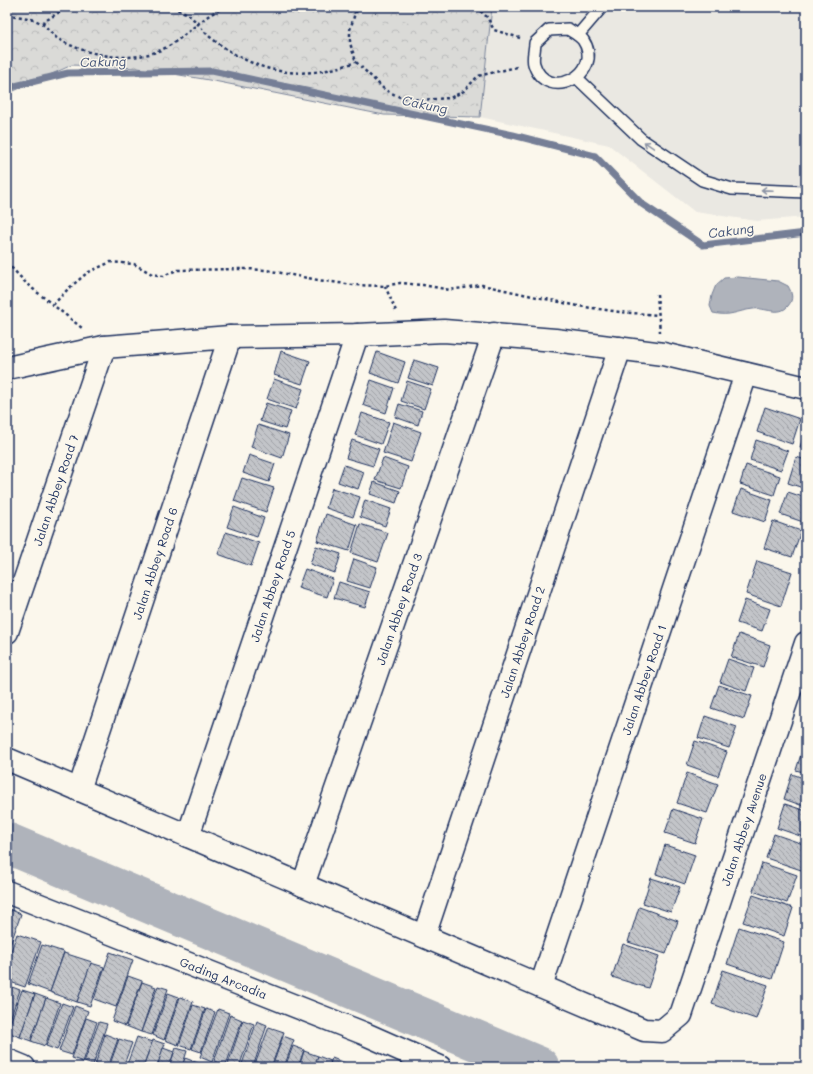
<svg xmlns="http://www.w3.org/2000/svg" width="813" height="1074" font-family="Mali,sans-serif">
<defs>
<pattern id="forest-crowns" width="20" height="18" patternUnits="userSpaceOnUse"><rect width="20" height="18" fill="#dadad7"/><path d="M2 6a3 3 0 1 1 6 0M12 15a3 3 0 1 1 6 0" fill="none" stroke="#babbbb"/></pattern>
<pattern id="building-back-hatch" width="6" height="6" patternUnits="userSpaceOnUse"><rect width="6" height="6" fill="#c3c5c9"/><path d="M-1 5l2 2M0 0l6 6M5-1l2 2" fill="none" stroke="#9ea0a6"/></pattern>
</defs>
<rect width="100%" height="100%" fill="#fbf7ec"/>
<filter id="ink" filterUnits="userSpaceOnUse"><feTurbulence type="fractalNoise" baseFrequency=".025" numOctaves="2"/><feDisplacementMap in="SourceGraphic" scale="8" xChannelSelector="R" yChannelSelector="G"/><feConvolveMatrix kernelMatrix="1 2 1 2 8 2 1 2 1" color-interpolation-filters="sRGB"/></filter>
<g filter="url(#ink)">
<path fill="#eae8e2" d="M 492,7 L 806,7 L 806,217 L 757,221 L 695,212 L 609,145 L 480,117 Z"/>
<path fill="url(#forest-crowns)" stroke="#7a849a" d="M 7,7 L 492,7 L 480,117 L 384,115 L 209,80 L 138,68 L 72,65 L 7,94 Z"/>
<path fill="#afb3bb" stroke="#747e96" d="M 738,277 L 778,281 L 788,286 C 792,293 794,299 788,306 C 779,317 765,307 753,309 C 736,311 731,317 713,313 L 710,306 L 712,295 L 716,285 L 724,278 Z"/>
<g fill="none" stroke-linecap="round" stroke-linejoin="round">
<path stroke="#747e96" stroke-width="7" d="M 7,88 L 68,73 L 212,71 L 513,135 L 595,156 L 642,204 L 703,245 L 806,233"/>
<path stroke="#afb3bb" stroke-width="41" d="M 7,843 L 539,1067"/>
</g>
<g fill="url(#building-back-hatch)" stroke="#1b2f5e">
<path d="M 281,351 L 310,361 L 302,384 L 274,375 Z"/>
<path d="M 377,352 L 405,362 L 398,383 L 370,373 Z"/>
<path d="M 414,360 L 439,368 L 433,386 L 408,378 Z"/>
<path d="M 274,379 L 303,389 L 296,409 L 267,399 Z"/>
<path d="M 371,380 L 394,388 L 386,413 L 363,405 Z"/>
<path d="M 407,381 L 431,389 L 424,409 L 401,401 Z"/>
<path d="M 266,403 L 291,411 L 285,429 L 260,421 Z"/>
<path d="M 399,404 L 422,411 L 418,425 L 395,417 Z"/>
<path d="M 765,407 L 800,419 L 792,444 L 757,432 Z"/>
<path d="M 362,413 L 389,422 L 381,444 L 355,435 Z"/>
<path d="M 393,422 L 421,432 L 411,462 L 383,453 Z"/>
<path d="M 258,425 L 289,435 L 282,458 L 251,447 Z"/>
<path d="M 806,428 L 806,449 L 800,447 Z"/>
<path d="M 352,440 L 379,449 L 373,466 L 346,458 Z"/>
<path d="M 756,440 L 788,451 L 781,470 L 750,460 Z"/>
<path d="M 249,455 L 275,464 L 269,482 L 243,473 Z"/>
<path d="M 796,457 L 806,460 L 806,489 L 788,483 Z"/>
<path d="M 383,458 L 408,467 L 401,488 L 375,480 Z"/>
<path d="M 344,465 L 364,472 L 358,489 L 338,482 Z"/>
<path d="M 746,465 L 780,476 L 774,495 L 740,484 Z"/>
<path d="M 242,478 L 274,488 L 266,512 L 234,501 Z"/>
<path d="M 374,482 L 400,491 L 396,503 L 370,494 Z"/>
<path d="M 332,488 L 360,497 L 353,517 L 326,508 Z"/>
<path d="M 741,489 L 772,500 L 765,522 L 733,511 Z"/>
<path d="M 788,492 L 806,498 L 806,523 L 780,514 Z"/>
<path d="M 365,500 L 391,509 L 385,526 L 360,517 Z"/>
<path d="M 234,507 L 264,518 L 257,537 L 227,527 Z"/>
<path d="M 326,514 L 357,525 L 349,551 L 317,541 Z"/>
<path d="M 773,521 L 801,531 L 792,557 L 764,548 Z"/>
<path d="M 360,524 L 388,533 L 378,562 L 351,553 Z"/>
<path d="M 226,532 L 259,543 L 251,566 L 218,554 Z"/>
<path d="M 316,546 L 341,554 L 335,573 L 310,564 Z"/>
<path d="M 354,559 L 377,567 L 370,588 L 347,581 Z"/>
<path d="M 757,561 L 792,572 L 781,606 L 746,594 Z"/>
<path d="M 305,569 L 333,579 L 327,597 L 298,588 Z"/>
<path d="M 339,582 L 370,592 L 365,607 L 334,598 Z"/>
<path d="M 745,600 L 770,609 L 762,631 L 737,623 Z"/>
<path d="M 739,634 L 770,645 L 763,667 L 731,657 Z"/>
<path d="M 728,659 L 754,668 L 746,691 L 720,682 Z"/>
<path d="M 719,685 L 752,696 L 744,719 L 711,708 Z"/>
<path d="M 705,716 L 737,727 L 729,748 L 698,738 Z"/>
<path d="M 695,741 L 727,752 L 718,776 L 687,765 Z"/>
<path d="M 804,745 L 806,745 L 806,773 L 796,770 Z"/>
<path d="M 687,773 L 718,784 L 707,813 L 677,803 Z"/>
<path d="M 792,774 L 806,779 L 806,807 L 784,799 Z"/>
<path d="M 785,804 L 806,811 L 806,838 L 777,828 Z"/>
<path d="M 673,809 L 703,819 L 695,843 L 665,833 Z"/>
<path d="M 774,834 L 806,845 L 806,866 L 804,871 L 766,858 Z"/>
<path d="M 665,845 L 695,855 L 685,884 L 656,874 Z"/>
<path d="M 762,863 L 797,875 L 787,903 L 753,891 Z"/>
<path d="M 651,878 L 680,887 L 671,912 L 643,903 Z"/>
<path d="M 753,895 L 793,908 L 784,936 L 743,922 Z"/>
<path d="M 639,907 L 678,921 L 666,954 L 628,942 Z"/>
<path d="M 9,909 L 21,914 L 7,954 L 7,914 Z"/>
<path d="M 739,927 L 784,942 L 772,979 L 727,964 Z"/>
<path d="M 17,934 L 41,942 L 25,987 L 7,981 L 7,962 Z"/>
<path d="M 623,944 L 659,956 L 648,988 L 612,977 Z"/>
<path d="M 42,945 L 64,952 L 50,992 L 28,984 Z"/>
<path d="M 110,952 L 133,960 L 116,1007 L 94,999 Z"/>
<path d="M 64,953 L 92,962 L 77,1002 L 50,992 Z"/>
<path d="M 91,963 L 104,967 L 90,1006 L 77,1002 Z"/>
<path d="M 723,970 L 768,985 L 756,1019 L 712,1004 Z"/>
<path d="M 128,976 L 142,981 L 125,1026 L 112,1021 Z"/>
<path d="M 142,982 L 156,987 L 141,1032 L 126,1026 Z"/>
<path d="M 7,985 L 20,990 L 7,1028 Z"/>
<path d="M 158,986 L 168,989 L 152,1035 L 141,1032 Z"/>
<path d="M 22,990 L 35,994 L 20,1037 L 7,1032 Z"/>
<path d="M 168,993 L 179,997 L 164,1040 L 153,1035 Z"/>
<path d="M 35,994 L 46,998 L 31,1041 L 20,1037 Z"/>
<path d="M 180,997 L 193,1002 L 178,1045 L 165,1040 Z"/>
<path d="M 46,998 L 60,1003 L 45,1046 L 31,1041 Z"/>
<path d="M 62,1003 L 73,1007 L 57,1050 L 46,1046 Z"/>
<path d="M 193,1005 L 205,1009 L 191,1049 L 179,1045 Z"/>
<path d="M 75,1006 L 88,1011 L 72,1055 L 59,1051 Z"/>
<path d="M 206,1009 L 215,1012 L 201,1052 L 192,1049 Z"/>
<path d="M 218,1009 L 229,1013 L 212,1062 L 200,1057 Z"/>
<path d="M 230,1015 L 242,1020 L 226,1065 L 214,1061 Z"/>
<path d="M 86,1018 L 97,1022 L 83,1062 L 72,1058 Z"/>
<path d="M 243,1020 L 254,1024 L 239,1067 L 227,1067 Z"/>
<path d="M 257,1021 L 267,1025 L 253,1067 L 241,1067 Z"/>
<path d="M 99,1022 L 107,1024 L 93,1065 L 84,1062 Z"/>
<path d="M 269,1027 L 284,1032 L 271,1067 L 254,1067 Z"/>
<path d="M 105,1034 L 118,1039 L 108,1067 L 99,1067 L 95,1065 Z"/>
<path d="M 283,1036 L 294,1040 L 284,1067 L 272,1067 Z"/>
<path d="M 137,1037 L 152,1042 L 143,1067 L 126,1067 Z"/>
<path d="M 119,1039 L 132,1043 L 123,1067 L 109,1067 Z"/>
<path d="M 153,1040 L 165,1044 L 157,1067 L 143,1067 Z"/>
<path d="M 293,1046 L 304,1050 L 298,1067 L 285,1067 Z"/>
<path d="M 163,1048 L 174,1052 L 169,1067 L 157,1067 Z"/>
<path d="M 176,1048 L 187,1051 L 182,1067 L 169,1067 Z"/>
<path d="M 304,1051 L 318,1056 L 314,1067 L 299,1067 Z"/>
<path d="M 318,1056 L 331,1061 L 329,1067 L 314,1067 Z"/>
<path d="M 185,1058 L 198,1063 L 197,1067 L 182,1067 Z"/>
<path d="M 332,1058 L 345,1063 L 343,1067 L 329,1067 Z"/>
<path d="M 345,1063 L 355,1066 L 355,1067 L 343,1067 Z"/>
</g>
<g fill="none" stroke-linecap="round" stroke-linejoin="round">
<g stroke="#1b2f5e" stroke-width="14">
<g id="service">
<path d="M 568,29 C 573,32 579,35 583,40 C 606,74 546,104 534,64 C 532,58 535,49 535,43 L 549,30 Z"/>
<path d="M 578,35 L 602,7"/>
<path d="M 577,78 L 641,139 L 702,180 L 732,189 L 806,192"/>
</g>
</g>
<g stroke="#1b2f5e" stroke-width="25">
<g id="minor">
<path d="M 7,368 L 104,347 L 230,337 L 357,335 L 444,331 L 555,340 L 663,354 L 806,388"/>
<path id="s1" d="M 7,632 L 104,347"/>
<path id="s2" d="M 7,759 L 644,1030 L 662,1031 L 681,1015 L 806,643"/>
<path id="s3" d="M 79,790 L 230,337"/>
<path id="s4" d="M 188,836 L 357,335"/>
<path id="s5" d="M 303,885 L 494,334"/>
<path id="s6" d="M 7,892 L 363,1033 L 440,1067"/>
<path id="s7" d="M 424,936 L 620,348"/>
<path id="s8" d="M 541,986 L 746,374"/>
<path d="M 7,1060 L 24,1067"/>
</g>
</g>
<g stroke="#1b2f5e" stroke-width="2.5" stroke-dasharray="3 3" stroke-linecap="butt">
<path d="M 172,7 C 176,9 182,11 186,13 C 195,19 202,30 210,37 C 256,74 300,82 356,62"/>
<path d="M 343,7 L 355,13"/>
<path d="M 362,7 L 355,13 L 350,30 L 350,43 L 356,62 L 385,90 L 400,97 L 420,100 L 450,98 L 464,91 L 478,76 L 517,67"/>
<path d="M 476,7 L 487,17 L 494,30 L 520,38"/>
<path d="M 7,15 C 17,16 34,18 42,24 C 49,28 53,37 60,40 C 89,56 131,64 163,49 C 186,38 201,16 225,7"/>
<path d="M 42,23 L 61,11 L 71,7"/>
<path d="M 7,263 L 28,285 L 82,328"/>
<path d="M 385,286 L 396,311"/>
<path d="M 657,294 L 660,332"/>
<path d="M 53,305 L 68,289 L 87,273 L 111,262 L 134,264 L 152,274 L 163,276 L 177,270 L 245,269 L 266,270 L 318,280 L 353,285 L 385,286 L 400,283 L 423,285 L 450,290 L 482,285 L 578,306 L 620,312 L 658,315"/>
</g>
<use href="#service" stroke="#fbf7ec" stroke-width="11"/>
<use href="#minor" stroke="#fbf7ec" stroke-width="22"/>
</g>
<defs><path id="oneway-shaft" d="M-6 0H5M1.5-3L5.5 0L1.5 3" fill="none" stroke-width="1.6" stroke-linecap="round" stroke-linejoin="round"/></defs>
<g stroke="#8b93a5">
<use href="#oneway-shaft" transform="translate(649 145) rotate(-146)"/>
<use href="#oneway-shaft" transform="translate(767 190) rotate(-178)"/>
</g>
</g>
<g text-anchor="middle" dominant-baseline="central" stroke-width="3" stroke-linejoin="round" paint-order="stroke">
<g font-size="12" fill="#1b2f5e" stroke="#fbf7ec">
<text stroke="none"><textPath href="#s1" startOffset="150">Jalan Abbey Road 7</textPath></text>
<text stroke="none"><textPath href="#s3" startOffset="239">Jalan Abbey Road 6</textPath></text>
<text stroke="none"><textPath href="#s4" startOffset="264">Jalan Abbey Road 5</textPath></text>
<text stroke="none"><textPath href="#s5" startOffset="292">Jalan Abbey Road 3</textPath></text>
<text stroke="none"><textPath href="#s7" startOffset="310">Jalan Abbey Road 2</textPath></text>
<text stroke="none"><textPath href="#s8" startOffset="323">Jalan Abbey Road 1</textPath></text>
<text stroke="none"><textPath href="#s2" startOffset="931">Jalan Abbey Avenue</textPath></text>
<text stroke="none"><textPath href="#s6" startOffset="233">Gading Arcadia</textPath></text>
</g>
<g font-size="13" font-style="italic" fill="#47577a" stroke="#fbf7ec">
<text transform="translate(103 61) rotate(-1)">Cakung</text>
<text transform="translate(425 104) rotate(12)">Cakung</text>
<text transform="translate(731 230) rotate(-7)">Cakung</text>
</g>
</g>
<rect width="813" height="1074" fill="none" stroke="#fbf7ec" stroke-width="24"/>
<rect x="12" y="12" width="789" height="1050" fill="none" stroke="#1b2f5e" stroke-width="1.5" filter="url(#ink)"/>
</svg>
